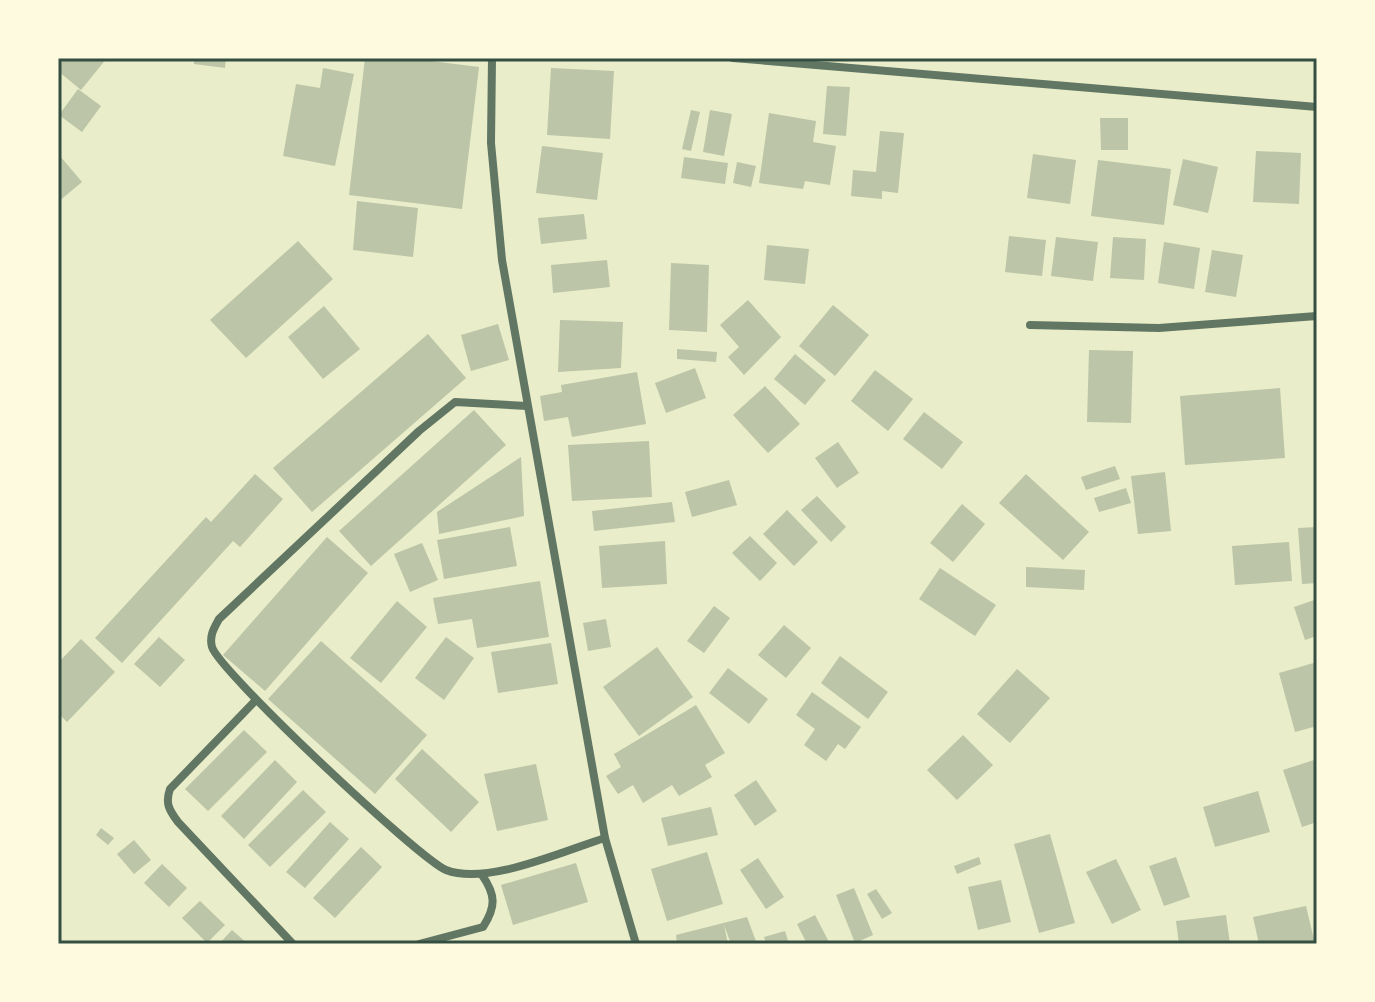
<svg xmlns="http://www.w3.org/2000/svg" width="1375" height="1002" font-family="Mulish,sans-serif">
<rect width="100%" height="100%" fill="#e9edc9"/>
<g fill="#bcc5a7">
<path d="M 63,58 L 107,58 L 81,90 L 58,71 Z"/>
<path d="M 194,58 L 226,58 L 225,68 L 194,64 Z"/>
<path d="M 365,58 L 407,58 L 479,67 L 462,209 L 349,195 Z"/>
<path d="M 323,68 L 354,74 L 335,166 L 283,156 L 296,84 L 320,88 Z"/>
<path d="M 551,68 L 614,71 L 610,139 L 547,135 Z"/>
<path d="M 827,86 L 850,87 L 846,136 L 823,134 Z"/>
<path d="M 78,89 L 101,106 L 82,132 L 59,115 Z"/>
<path d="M 691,110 L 700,112 L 691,151 L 682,149 Z"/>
<path d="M 710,110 L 732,114 L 724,156 L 703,152 Z"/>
<path d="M 769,113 L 816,121 L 813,142 L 836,146 L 830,185 L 805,181 L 803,189 L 759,183 Z"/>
<path d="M 1100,118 L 1128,118 L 1128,150 L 1101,150 Z"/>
<path d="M 880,131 L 904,133 L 898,193 L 882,191 L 882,199 L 851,196 L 853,170 L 876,172 Z"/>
<path d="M 542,146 L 603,153 L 597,200 L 536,193 Z"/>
<path d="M 1256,151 L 1301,153 L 1299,204 L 1253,202 Z"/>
<path d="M 1033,154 L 1076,160 L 1070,204 L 1027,198 Z"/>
<path d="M 60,156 L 82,182 L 58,202 L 58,158 Z"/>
<path d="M 684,157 L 728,163 L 725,184 L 681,178 Z"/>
<path d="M 1183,159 L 1218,167 L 1208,213 L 1173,205 Z"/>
<path d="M 1098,160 L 1171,169 L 1164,225 L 1091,216 Z"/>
<path d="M 737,162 L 756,166 L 751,187 L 733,183 Z"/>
<path d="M 357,201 L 418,208 L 413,257 L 353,250 Z"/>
<path d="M 584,214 L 587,239 L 541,244 L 538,218 Z"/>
<path d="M 1009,236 L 1046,240 L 1042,276 L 1005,272 Z"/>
<path d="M 1056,237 L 1098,242 L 1093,281 L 1051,276 Z"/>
<path d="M 1113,237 L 1146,239 L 1144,280 L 1110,278 Z"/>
<path d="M 298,241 L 333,279 L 246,358 L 210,320 Z"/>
<path d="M 1164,242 L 1200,248 L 1194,289 L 1158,283 Z"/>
<path d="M 767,245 L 809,249 L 805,284 L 764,280 Z"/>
<path d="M 1212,250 L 1243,255 L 1236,297 L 1205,292 Z"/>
<path d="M 607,260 L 610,287 L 553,293 L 551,265 Z"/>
<path d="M 671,263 L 709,265 L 707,332 L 669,330 Z"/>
<path d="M 748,300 L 781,337 L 744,375 L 728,357 L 739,347 L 720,325 Z"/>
<path d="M 833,305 L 869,335 L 835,376 L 799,346 Z"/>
<path d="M 324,306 L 360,349 L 323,379 L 288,337 Z"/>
<path d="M 560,320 L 623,322 L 621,368 L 558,372 Z"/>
<path d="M 498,324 L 509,360 L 471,371 L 461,335 Z"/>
<path d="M 428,334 L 466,378 L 312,512 L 273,468 Z"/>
<path d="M 677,349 L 717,352 L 716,362 L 677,359 Z"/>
<path d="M 1089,350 L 1133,351 L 1131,423 L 1087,422 Z"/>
<path d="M 795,354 L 826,380 L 805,405 L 774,379 Z"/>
<path d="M 695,368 L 706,398 L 666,413 L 655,383 Z"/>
<path d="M 875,370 L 913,399 L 888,431 L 851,401 Z"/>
<path d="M 637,372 L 646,424 L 572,437 L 568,417 L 544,421 L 540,396 L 562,392 L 561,385 Z"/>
<path d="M 765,386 L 800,424 L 768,453 L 733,415 Z"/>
<path d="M 1280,388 L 1285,458 L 1185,465 L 1180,396 Z"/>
<path d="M 474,410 L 506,445 L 371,566 L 339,531 Z"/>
<path d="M 924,412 L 963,442 L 942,469 L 903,439 Z"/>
<path d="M 649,441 L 652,497 L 572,501 L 568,445 Z"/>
<path d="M 838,442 L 859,473 L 837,488 L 815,458 Z"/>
<path d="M 521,457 L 524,516 L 439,534 L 437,512 Z"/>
<path d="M 1115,466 L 1120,479 L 1086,490 L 1081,477 Z"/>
<path d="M 1165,472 L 1171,531 L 1138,534 L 1131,476 Z"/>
<path d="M 255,474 L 283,499 L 240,547 L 233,541 L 122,663 L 95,638 L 206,517 L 211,522 Z"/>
<path d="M 1026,474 L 1089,532 L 1063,560 L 999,503 Z"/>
<path d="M 729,480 L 737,505 L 692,517 L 685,492 Z"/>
<path d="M 1126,488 L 1131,503 L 1099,512 L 1094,498 Z"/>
<path d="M 817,496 L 846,527 L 831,542 L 801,510 Z"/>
<path d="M 672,502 L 675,522 L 594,531 L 592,511 Z"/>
<path d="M 962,504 L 985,524 L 953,562 L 930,543 Z"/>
<path d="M 787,510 L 818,542 L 794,566 L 763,534 Z"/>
<path d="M 510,527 L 517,566 L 444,579 L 437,540 Z"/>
<path d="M 1317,527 L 1317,583 L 1302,584 L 1298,528 Z"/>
<path d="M 750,536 L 777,563 L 760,581 L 732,553 Z"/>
<path d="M 327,537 L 368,573 L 265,691 L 223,655 Z"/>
<path d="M 665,541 L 667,584 L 602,588 L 599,546 Z"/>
<path d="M 1289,542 L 1292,581 L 1235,585 L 1232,546 Z"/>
<path d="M 422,543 L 438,580 L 410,592 L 394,554 Z"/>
<path d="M 1026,567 L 1085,570 L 1084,590 L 1026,587 Z"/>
<path d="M 940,568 L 996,605 L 975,636 L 919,599 Z"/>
<path d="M 540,581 L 549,637 L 477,648 L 472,619 L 438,624 L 433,598 Z"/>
<path d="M 1317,599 L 1317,636 L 1305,640 L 1294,607 Z"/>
<path d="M 397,601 L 427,627 L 381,683 L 350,658 Z"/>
<path d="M 714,606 L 730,618 L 704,653 L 687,641 Z"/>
<path d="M 606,619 L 611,647 L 588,651 L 583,623 Z"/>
<path d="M 784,625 L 811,648 L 786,678 L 758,655 Z"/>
<path d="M 159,637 L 185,660 L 160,687 L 134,664 Z"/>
<path d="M 446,637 L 474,658 L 444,700 L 415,678 Z"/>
<path d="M 81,639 L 115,672 L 67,722 L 58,713 L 58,663 Z"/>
<path d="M 321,641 L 427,735 L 375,794 L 268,699 Z"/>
<path d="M 551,643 L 558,684 L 498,693 L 491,652 Z"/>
<path d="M 657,647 L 693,697 L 639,736 L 603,687 Z"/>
<path d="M 840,656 L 888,692 L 868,719 L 821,683 Z"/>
<path d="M 1317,662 L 1317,726 L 1295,732 L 1279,673 Z"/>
<path d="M 728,668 L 768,699 L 749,724 L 709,693 Z"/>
<path d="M 1017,669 L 1050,698 L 1010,743 L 977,714 Z"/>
<path d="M 812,692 L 861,727 L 845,749 L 838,744 L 826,761 L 804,745 L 815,729 L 796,715 Z"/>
<path d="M 696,705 L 725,753 L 705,765 L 712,777 L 679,796 L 672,785 L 643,803 L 633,785 L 618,794 L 606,776 L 621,767 L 614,754 Z"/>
<path d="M 244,730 L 267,752 L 208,811 L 185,789 Z"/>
<path d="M 963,735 L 993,765 L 957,800 L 927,770 Z"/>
<path d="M 422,749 L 479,802 L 451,832 L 395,779 Z"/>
<path d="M 1317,759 L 1317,822 L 1302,827 L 1283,770 Z"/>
<path d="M 275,760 L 297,782 L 244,839 L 221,816 Z"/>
<path d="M 536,764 L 548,820 L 497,831 L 484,774 Z"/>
<path d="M 756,780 L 777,811 L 755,826 L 734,795 Z"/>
<path d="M 303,790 L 326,812 L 270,867 L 248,845 Z"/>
<path d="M 1258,791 L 1270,832 L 1215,847 L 1203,807 Z"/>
<path d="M 711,807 L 718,835 L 668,846 L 661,818 Z"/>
<path d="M 330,822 L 349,839 L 305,888 L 286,872 Z"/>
<path d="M 101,828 L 114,838 L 108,845 L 96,835 Z"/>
<path d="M 1050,834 L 1075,923 L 1039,933 L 1014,844 Z"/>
<path d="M 134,840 L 151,860 L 134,874 L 117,854 Z"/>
<path d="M 361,847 L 382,867 L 335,918 L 313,898 Z"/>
<path d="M 707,852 L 723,904 L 667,921 L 651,869 Z"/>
<path d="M 979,857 L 981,864 L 957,874 L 954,866 Z"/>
<path d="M 1176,857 L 1190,897 L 1164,906 L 1149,866 Z"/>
<path d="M 758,858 L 784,897 L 766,909 L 740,870 Z"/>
<path d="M 1116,859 L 1141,910 L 1112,924 L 1086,872 Z"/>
<path d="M 576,863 L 588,902 L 513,925 L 501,885 Z"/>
<path d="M 162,864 L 187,888 L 169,907 L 144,883 Z"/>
<path d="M 1001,880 L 1011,922 L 978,930 L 968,887 Z"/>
<path d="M 854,888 L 873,935 L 855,943 L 836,895 Z"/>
<path d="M 876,889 L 892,913 L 882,919 L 867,894 Z"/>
<path d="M 200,901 L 225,925 L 207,943 L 182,918 Z"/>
<path d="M 1306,906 L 1315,944 L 1259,944 L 1253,917 Z"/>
<path d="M 815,915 L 830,944 L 807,944 L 797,924 Z"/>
<path d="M 1226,915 L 1230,944 L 1179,944 L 1176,921 Z"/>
<path d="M 747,917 L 757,944 L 731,944 L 724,925 L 728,944 L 677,944 L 676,935 Z"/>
<path d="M 232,930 L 248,944 L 219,944 Z"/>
<path d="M 785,931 L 789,944 L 766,944 L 764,937 Z"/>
</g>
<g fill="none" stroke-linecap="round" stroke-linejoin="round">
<g stroke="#617663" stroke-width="8">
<path d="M 492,58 L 491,143 L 502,260 L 605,838 L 636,944"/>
<path d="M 733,58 L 1317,107"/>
<path d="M 1030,325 L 1159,328 L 1317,316"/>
<path d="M 527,406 L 455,402 L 419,431 L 219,619 C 214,628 209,636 212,647 C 219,671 419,859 446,870 C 487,886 563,851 605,838"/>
<path d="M 255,701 L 170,789 C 165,803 169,810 178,822 L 293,944"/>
<path d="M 419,944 L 483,927 C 496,907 496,895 482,875"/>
</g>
</g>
<rect width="1375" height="1002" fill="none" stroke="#fefae0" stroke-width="120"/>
<rect x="60" y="60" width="1255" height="882" fill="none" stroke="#344e41" stroke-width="3"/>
</svg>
